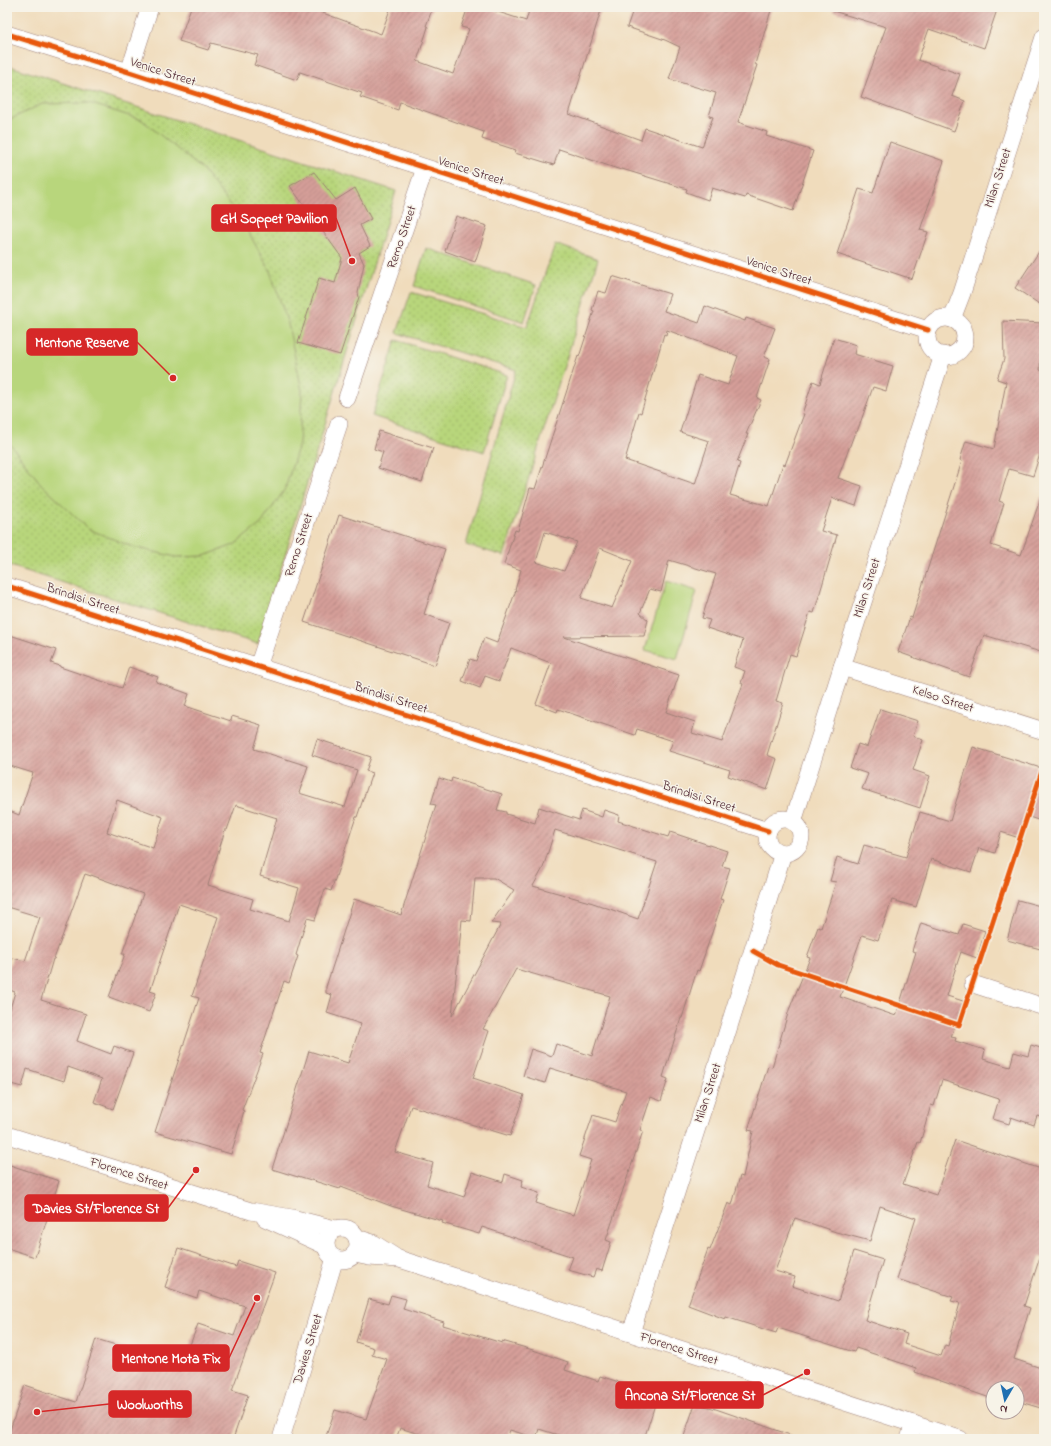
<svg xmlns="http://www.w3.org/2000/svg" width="1051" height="1446" font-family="'Indie Flower',sans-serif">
<defs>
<pattern id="green-dots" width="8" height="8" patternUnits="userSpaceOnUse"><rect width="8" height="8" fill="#b8d67c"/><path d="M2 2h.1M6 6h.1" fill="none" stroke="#a0b76b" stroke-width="1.8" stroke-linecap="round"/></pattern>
<pattern id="building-hatch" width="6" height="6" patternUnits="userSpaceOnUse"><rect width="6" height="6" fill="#d59f99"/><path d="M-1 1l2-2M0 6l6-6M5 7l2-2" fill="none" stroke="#af817d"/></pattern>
</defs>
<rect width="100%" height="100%" fill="#f7f3e8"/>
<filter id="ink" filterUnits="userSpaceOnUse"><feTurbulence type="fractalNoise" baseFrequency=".025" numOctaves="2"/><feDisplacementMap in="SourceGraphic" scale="8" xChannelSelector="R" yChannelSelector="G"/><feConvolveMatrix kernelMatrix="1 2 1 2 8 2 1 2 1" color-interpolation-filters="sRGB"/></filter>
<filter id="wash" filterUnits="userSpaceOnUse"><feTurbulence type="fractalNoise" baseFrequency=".012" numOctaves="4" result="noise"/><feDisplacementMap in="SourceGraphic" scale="16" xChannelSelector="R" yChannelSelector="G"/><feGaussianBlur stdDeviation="0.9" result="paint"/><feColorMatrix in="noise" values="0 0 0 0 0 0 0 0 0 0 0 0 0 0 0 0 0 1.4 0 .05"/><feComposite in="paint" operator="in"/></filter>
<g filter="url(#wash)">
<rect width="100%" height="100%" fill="#f0dcbc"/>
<g fill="url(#green-dots)" stroke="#817a54">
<path d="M 7,65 L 396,191 L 258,644 L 7,565 Z"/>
<path d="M 555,244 L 598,259 L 504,556 L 466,545 L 516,370 L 397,333 L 411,292 L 527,327 Z"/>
<path d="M 426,248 L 536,285 L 524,322 L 414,286 Z"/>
<path d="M 396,340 L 507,375 L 484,452 L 372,416 Z"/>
</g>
<g fill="#b8d67c" stroke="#817a54">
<path d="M 89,103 L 142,120 L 203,170 L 240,217 L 270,271 L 288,324 L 302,391 L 299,444 L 285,489 L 261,524 L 234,545 L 204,556 L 176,557 L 133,547 L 88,529 L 41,484 L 7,440 L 7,122 L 9,120 L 42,104 Z"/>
<path d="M 666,581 L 697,591 L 677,659 L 645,650 Z"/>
</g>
<g id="blocks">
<g fill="url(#building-hatch)" fill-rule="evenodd">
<path d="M 191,7 L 321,7 L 320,12 L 381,34 L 391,7 L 433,7 L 426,26 L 428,27 L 417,61 L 453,74 L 469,29 L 461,27 L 468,7 L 496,7 L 495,11 L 526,21 L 530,7 L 602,7 L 569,114 L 641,140 L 645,128 L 702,147 L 713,117 L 709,116 L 716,93 L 669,79 L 680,47 L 665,40 L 627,27 L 634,7 L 772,7 L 755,64 L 757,65 L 738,122 L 767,132 L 766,136 L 813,151 L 793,211 L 746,195 L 745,198 L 712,188 L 708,200 L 686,192 L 687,189 L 622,169 L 621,170 L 559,149 L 554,165 L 515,153 L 516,150 L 482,139 L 484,132 L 400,102 L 398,110 L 360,97 L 362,93 L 300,72 L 297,80 L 254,65 L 258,55 L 211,43 L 208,50 L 179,41 Z"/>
<path d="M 834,7 L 998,7 L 984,48 L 929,29 L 918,60 L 960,74 L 952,96 L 965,101 L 954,131 L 861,97 L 886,27 L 833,11 Z"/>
<path d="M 890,142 L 944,161 L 920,230 L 928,232 L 912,279 L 837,254 L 859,189 L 873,193 Z"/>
<path d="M 314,172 L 336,200 L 355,188 L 371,219 L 360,225 L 370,246 L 359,253 L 364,264 L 358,293 L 359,297 L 340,355 L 298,343 L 319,278 L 335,283 L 342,258 L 290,186 Z"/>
<path d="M 456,216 L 487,226 L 475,262 L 445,251 Z"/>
<path d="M 1044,244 L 1044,307 L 1015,288 Z"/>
<path d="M 612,276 L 670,294 L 664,311 L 699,323 L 705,306 L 745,321 L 746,318 L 775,328 L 764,357 L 770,359 L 757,398 L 761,400 L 746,434 L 748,434 L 737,462 L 740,463 L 730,495 L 769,506 L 783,464 L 785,465 L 804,414 L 802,414 L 813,381 L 820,384 L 834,338 L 856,345 L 854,354 L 893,366 L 886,391 L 873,387 L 857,432 L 855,432 L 838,478 L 862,486 L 856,506 L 832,498 L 821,531 L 837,535 L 814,613 L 810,612 L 796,656 L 790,654 L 776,701 L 783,703 L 767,755 L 777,759 L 767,790 L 728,776 L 730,770 L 669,751 L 673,741 L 637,729 L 635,735 L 558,709 L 557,712 L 536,704 L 551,663 L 511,648 L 499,681 L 485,676 L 480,688 L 462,681 L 470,659 L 476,661 L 484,638 L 497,643 L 516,590 L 515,590 L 521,570 L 504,564 L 515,530 L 518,531 L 530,488 L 535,489 L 578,356 L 579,357 L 594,311 L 592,310 L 598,291 L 606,293 ZM 667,330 L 738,356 L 728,385 L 698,375 L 680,432 L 709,441 L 695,484 L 625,460 L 639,412 L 641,413 L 664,334 L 666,335 ZM 545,532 L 577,542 L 564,571 L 536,562 ZM 600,548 L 632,561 L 612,608 L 581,598 ZM 669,560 L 716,574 L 702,618 L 710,620 L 707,628 L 743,640 L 734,667 L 745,671 L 741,683 L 743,684 L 722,742 L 692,733 L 695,722 L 666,712 L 679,675 L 564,637 L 644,636 L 648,620 L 640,613 L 650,589 L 661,592 Z"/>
<path d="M 1003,321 L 1043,323 L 1040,370 L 1044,372 L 1044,455 L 1040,454 L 1033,476 L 1009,469 L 999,501 L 1004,503 L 991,545 L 1021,555 L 1041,497 L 1044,497 L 1044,653 L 984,635 L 969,677 L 898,652 L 910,617 L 912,618 L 962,461 L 960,460 L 966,441 L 994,449 L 1006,382 L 997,379 L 1004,359 Z"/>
<path d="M 379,431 L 433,448 L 422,482 L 378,468 L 383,452 L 374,449 Z"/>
<path d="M 339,515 L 445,549 L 424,614 L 449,623 L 435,665 L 304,622 Z"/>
<path d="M 7,634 L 56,650 L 51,663 L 60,666 L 60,667 L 122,688 L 129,667 L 158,677 L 156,682 L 189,694 L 185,706 L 231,721 L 232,716 L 261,725 L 254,749 L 308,766 L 299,793 L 345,807 L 357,770 L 312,755 L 317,739 L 371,757 L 366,771 L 372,773 L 357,817 L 356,817 L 331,891 L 325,889 L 315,920 L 307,918 L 296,955 L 298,956 L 289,983 L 284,981 L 260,1053 L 263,1054 L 242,1110 L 244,1111 L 231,1154 L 155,1132 L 199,998 L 192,996 L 218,917 L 179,904 L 150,991 L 156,993 L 149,1012 L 109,997 L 125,954 L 122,954 L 143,894 L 91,875 L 91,876 L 85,874 L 54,959 L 53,959 L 41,1000 L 86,1014 L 77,1041 L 111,1054 L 114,1046 L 133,1053 L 113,1109 L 94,1102 L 102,1079 L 68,1067 L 64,1081 L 27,1069 L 22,1087 L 7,1083 L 7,1019 L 15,992 L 7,989 L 7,975 L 12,958 L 25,961 L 40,917 L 7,907 L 7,810 L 19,815 L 33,773 L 7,765 ZM 117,800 L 163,817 L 153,848 L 107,832 ZM 236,805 L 277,818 L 260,876 L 299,888 L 289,921 L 250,909 L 253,899 L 208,885 L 225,830 L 227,830 Z"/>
<path d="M 880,709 L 918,721 L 913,736 L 923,740 L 913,770 L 930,776 L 920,808 L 862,789 L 868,774 L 850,768 L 858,744 L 867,747 Z"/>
<path d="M 973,747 L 1044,769 L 1044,822 L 1026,816 L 1019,838 L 1001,832 L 995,853 L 979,848 L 971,872 L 931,859 L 916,907 L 892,900 L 878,940 L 862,935 L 840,997 L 896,1016 L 916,952 L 912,951 L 921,923 L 959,935 L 963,924 L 985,931 L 977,958 L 961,952 L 954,973 L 947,996 L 963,1001 L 951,1037 L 956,1038 L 955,1041 L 985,1050 L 983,1059 L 1010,1067 L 1014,1052 L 1028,1056 L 1031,1045 L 1044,1049 L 1044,1118 L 1037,1116 L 1034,1125 L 1011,1117 L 1009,1124 L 993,1119 L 999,1099 L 942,1080 L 934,1106 L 931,1105 L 920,1143 L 918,1142 L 903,1184 L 936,1195 L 955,1140 L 1044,1170 L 1044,1258 L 1040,1257 L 1024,1306 L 1030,1308 L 1014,1359 L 1044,1369 L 1044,1409 L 1017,1401 L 1017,1388 L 993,1388 L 993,1399 L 915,1372 L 916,1368 L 856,1348 L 854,1352 L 778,1328 L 776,1333 L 726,1317 L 725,1319 L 688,1305 L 708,1249 L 710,1250 L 728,1203 L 732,1205 L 740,1176 L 743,1177 L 753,1131 L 748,1130 L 768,1066 L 772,1067 L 789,1010 L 810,958 L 807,957 L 818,927 L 821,928 L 836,882 L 830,881 L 837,857 L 858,864 L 864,845 L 906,857 L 920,812 L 950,821 ZM 880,1206 L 916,1218 L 897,1279 L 953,1297 L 951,1301 L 960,1303 L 948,1346 L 945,1345 L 941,1356 L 904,1344 L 907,1334 L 865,1320 L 883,1260 L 854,1251 L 838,1301 L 792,1286 L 795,1277 L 775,1271 L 795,1218 L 836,1232 L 870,1241 Z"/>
<path d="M 439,778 L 451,782 L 452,778 L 502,794 L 497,810 L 506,812 L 506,814 L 535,823 L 539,807 L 579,820 L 582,810 L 602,817 L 604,810 L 619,815 L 618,821 L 668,837 L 670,832 L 727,851 L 722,866 L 730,868 L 720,899 L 723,900 L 699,971 L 697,970 L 682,1018 L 681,1018 L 663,1077 L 668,1079 L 661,1101 L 651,1097 L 640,1130 L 643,1131 L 606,1240 L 611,1242 L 602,1271 L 596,1269 L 593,1277 L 568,1270 L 573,1257 L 482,1227 L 479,1234 L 442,1223 L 443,1221 L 391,1206 L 341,1187 L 340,1189 L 298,1176 L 298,1177 L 272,1169 L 309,1051 L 348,1063 L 361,1024 L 327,1013 L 332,995 L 326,993 L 326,987 L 354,899 L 401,915 L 436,805 L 431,804 ZM 555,830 L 657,862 L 638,919 L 593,903 L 533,886 L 543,868 ZM 475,878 L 494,878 L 514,890 L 491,923 L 501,924 L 452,1016 L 462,920 L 471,921 ZM 516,969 L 610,996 L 592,1056 L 556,1044 L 552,1056 L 531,1049 L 523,1076 L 545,1083 L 550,1068 L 626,1091 L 615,1122 L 593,1115 L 579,1156 L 591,1160 L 573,1215 L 536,1203 L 539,1193 L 521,1187 L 523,1180 L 505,1174 L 503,1182 L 472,1172 L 464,1197 L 427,1185 L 433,1163 L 395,1152 L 411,1106 L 510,1136 L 524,1095 L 473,1078 L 489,1031 L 483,1029 Z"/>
<path d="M 1018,900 L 1044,907 L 1044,950 L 1007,940 Z"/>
<path d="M 7,1164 L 59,1181 L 35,1257 L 7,1248 Z"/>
<path d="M 178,1248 L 236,1267 L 238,1261 L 275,1273 L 232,1390 L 248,1395 L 233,1439 L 7,1439 L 25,1385 L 76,1402 L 96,1339 L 129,1349 L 128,1353 L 180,1371 L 198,1324 L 234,1336 L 245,1306 L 199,1291 L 197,1298 L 165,1287 Z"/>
<path d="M 391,1295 L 406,1299 L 403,1309 L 444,1322 L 443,1325 L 502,1343 L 502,1341 L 533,1350 L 568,1362 L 565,1370 L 598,1381 L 600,1376 L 641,1389 L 642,1387 L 659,1392 L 644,1439 L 571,1439 L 539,1429 L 536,1438 L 510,1430 L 507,1439 L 435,1439 L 400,1428 L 396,1439 L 325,1439 L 335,1410 L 366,1419 L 387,1359 L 372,1355 L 374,1348 L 356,1342 L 369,1299 L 388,1304 Z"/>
<path d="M 695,1404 L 713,1408 L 759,1424 L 796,1437 L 795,1439 L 683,1439 Z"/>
</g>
</g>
</g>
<g filter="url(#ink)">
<use href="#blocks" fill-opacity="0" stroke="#9d7e74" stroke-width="1"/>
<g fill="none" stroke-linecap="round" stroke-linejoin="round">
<g stroke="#9d7e74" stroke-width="18">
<g id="street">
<path d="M 7,34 L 129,72 L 928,330"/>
<path d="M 129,72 L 150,7"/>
<circle cx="946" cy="337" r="19"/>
<path d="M 952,319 L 962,293 L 1044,37"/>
<path d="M 347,398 L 425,168"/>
<path d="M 7,586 L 768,831"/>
<path d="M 258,667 L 339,424"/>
<path d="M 842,667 L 1044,731"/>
<circle cx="784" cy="836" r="17"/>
<path d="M 793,822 L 842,667 L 943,355"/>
<path d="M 973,984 L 1044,1007"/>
<path d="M 7,1135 L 251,1211 L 292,1218 L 335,1229"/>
<path d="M 265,1218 L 326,1246"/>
<circle cx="342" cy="1244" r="16"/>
<path d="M 357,1238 L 373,1243 L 395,1257"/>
<path d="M 355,1254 L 369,1257 L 399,1259 L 415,1264 L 960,1439"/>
<path d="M 631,1333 L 712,1081 L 783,853"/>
<path d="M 281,1439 L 335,1258"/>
<path d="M 909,1439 L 914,1424"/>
</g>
</g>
<use href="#street" stroke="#fff" stroke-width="17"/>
<g stroke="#f7f3e8" stroke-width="8">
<g id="cycleway">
<path d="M 7,34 L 129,72 L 928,330"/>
<path d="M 7,586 L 768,831"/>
<path d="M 753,951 L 778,965 L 959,1025 L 1044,765"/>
</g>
</g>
<use href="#cycleway" stroke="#e8590c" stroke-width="5"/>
</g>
</g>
<g text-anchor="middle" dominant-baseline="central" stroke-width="3" stroke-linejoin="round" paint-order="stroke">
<g font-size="13" fill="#4a1f2b" stroke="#f7f3e8">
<text transform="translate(163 72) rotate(18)">Venice Street</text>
<text transform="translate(471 171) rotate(18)">Venice Street</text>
<text transform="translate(998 178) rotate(-72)">Milan Street</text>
<text transform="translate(402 237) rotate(-71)">Remo Street</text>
<text transform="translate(779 271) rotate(18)">Venice Street</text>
<text transform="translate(299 545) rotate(-72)">Remo Street</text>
<text transform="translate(867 588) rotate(-72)">Milan Street</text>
<text transform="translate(83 599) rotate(18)">Brindisi Street</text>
<text transform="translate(391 698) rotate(18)">Brindisi Street</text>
<text transform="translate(943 699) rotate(18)">Kelso Street</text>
<text transform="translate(699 797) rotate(18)">Brindisi Street</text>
<text transform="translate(708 1093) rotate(-72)">Milan Street</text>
<text transform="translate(129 1174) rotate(18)">Florence Street</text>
<text transform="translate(308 1349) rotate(-73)">Davies Street</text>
<text transform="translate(679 1349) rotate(18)">Florence Street</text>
</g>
</g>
<path fill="none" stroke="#d62828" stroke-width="1.5" d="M352 261L336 218M173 378L137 342M196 1170L168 1208M257 1298L229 1358M807 1372L763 1395M37 1412L109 1404"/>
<g fill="#d62828" stroke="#f7f3e8" stroke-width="1.5">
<circle cx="352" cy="261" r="4"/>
<circle cx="173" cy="378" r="4"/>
<circle cx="196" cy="1170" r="4"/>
<circle cx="257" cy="1298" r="4"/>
<circle cx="807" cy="1372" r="4"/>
<circle cx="37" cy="1412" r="4"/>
</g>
<g fill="#d62828" stroke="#d62828" stroke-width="1.5">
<rect x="212" y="205" width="124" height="26" rx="4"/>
<rect x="27" y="329" width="110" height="26" rx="4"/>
<rect x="25" y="1195" width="143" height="26" rx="4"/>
<rect x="113" y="1345" width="116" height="26" rx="4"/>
<rect x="616" y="1382" width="147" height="26" rx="4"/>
<rect x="109" y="1391" width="82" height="26" rx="4"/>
</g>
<g font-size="14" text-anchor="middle" font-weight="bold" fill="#fff">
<text x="274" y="223">GH Soppet Pavilion</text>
<text x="82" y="347">Mentone Reserve</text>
<text x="96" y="1213">Davies St/Florence St</text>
<text x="171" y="1363">Mentone Mota Fix</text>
<text x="690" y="1400">Ancona St/Florence St</text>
<text x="150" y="1409">Woolworths</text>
</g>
<rect width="1051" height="1446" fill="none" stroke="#f7f3e8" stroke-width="24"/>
<g transform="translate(1005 1400) rotate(189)"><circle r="19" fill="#f7f3e8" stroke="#b29e9c"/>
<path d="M0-3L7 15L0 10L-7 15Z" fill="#1f6fb2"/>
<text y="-6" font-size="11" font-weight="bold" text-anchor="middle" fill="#4a1f2b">N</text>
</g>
</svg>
